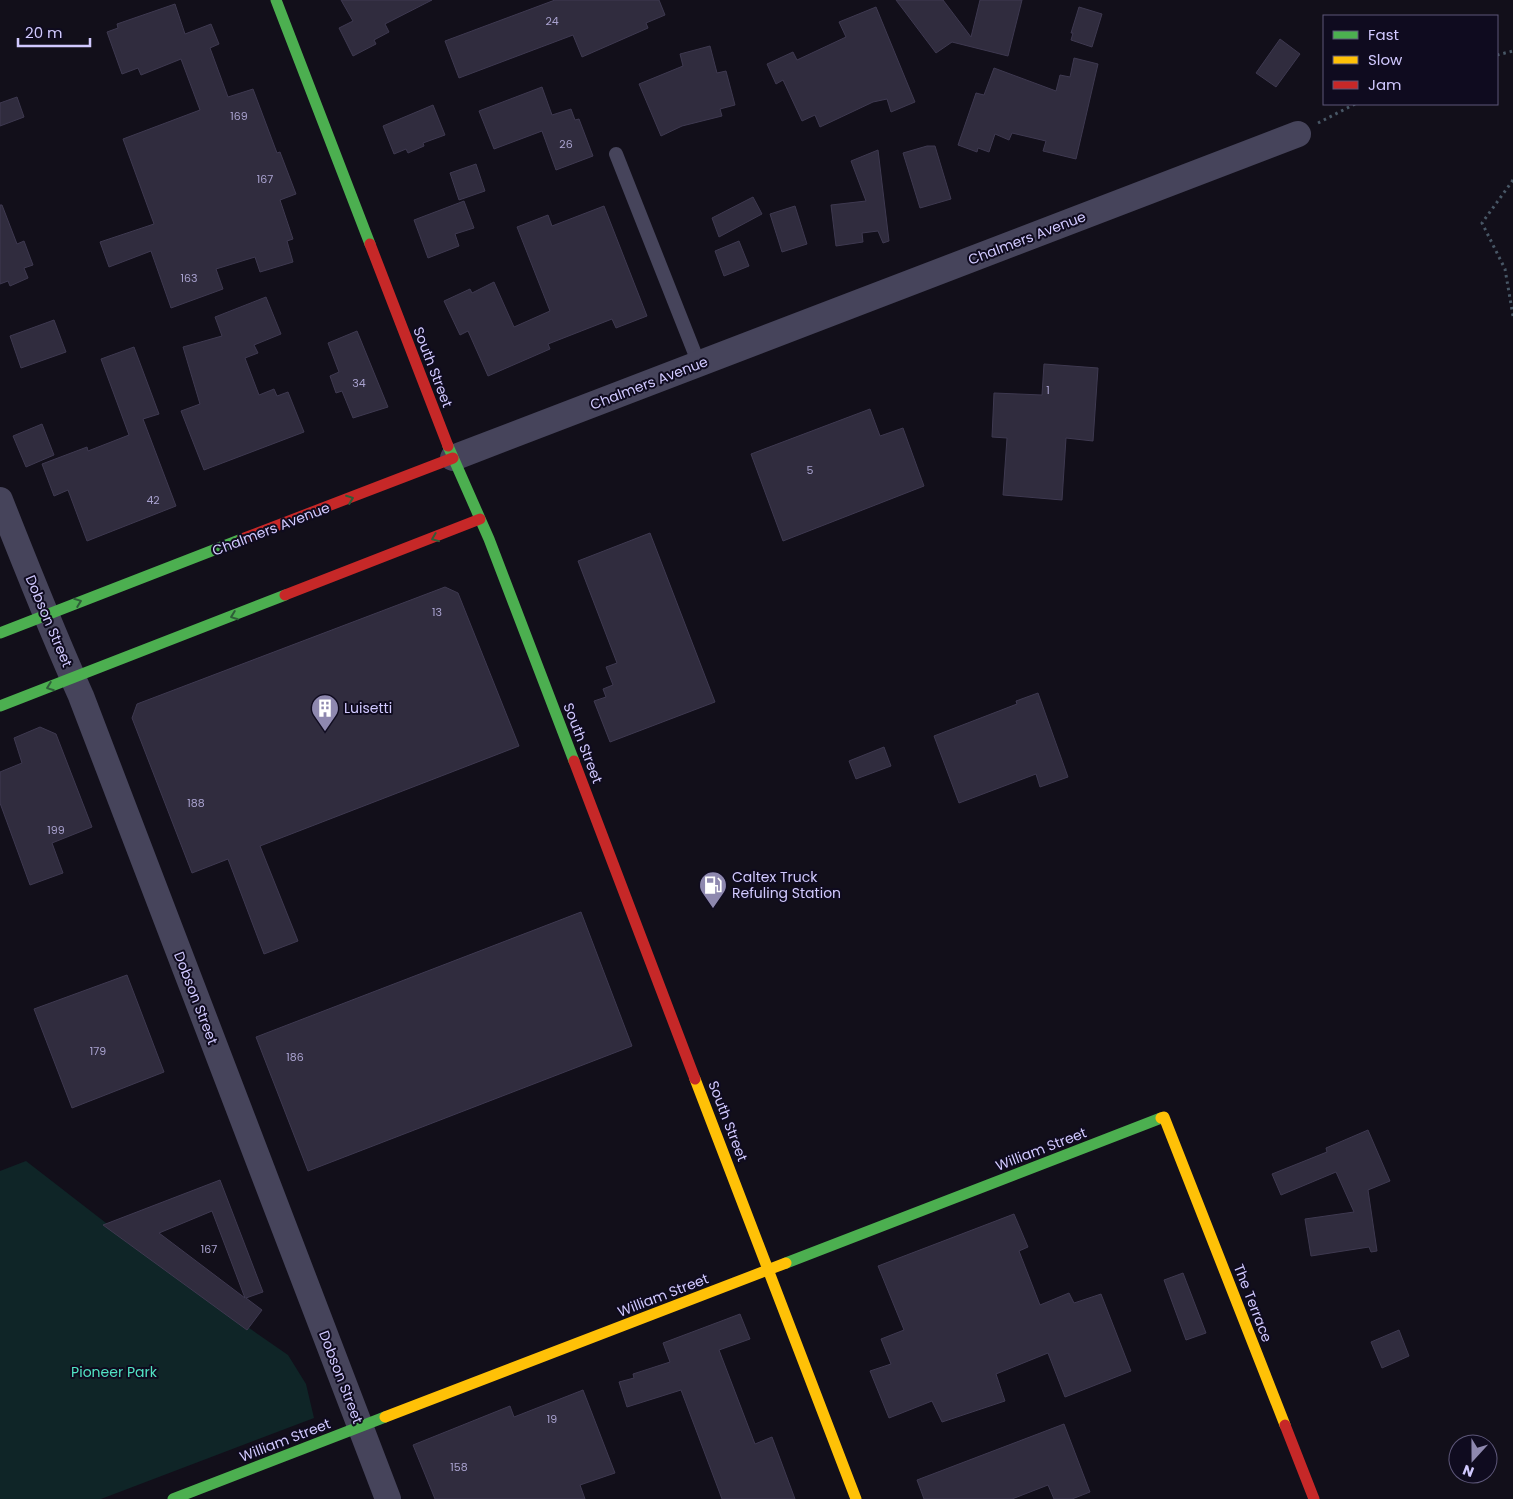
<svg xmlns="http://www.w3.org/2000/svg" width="1513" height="1499" font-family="Poppins,sans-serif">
<rect width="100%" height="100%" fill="#120f1a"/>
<path fill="#0f2527" d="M 26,1161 L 177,1278 L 288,1355 L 306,1384 L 314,1418 L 101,1499 L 0,1499 L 0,1171 Z"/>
<g fill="#302c3e" stroke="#3e3950" fill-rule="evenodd">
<path d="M 341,0 L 432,0 L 385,24 L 389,32 L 374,40 L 376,44 L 353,56 L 339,28 L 353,21 Z"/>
<path d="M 555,0 L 659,0 L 665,15 L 646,23 L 648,28 L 582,57 L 573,35 L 459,78 L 445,41 Z"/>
<path d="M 896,0 L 943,0 L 971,37 L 980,0 L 1022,0 L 1008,56 L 952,42 L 936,53 Z"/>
<path d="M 175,4 L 185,34 L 211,24 L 219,44 L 210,48 L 228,97 L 253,89 L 277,153 L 280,152 L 296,194 L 280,200 L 293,239 L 287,241 L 293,262 L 260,272 L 255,257 L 216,269 L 223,289 L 171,308 L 151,251 L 109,267 L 100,242 L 154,224 L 123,139 L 200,110 L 181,59 L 141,75 L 138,68 L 122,74 L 107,32 L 118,28 L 117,24 Z"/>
<path d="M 876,7 L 915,102 L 891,112 L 887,99 L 873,102 L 820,127 L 815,115 L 802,121 L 783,80 L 776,84 L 767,64 L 793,52 L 797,60 L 846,37 L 839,22 Z"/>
<path d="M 1079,7 L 1102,14 L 1092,47 L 1071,40 L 1073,33 L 1071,33 Z"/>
<path d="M 1280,39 L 1300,54 L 1276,87 L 1256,73 Z"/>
<path d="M 710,46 L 717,73 L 726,71 L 735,105 L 720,109 L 722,116 L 682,126 L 661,136 L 639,84 L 683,66 L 680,54 Z"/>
<path d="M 1074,58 L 1098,64 L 1076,159 L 1043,151 L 1046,141 L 1012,133 L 1009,140 L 995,134 L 989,152 L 978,148 L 977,152 L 958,145 L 976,93 L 984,95 L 994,68 L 1056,91 L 1060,75 L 1070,77 Z"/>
<path d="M 542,87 L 552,115 L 571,109 L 575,120 L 579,119 L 593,156 L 556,170 L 542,131 L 494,149 L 479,111 Z"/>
<path d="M 17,97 L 24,117 L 0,126 L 0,103 Z"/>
<path d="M 433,105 L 445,135 L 423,143 L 424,146 L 408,153 L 406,149 L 394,154 L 383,126 Z"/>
<path d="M 927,146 L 935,146 L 951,199 L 920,208 L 903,153 Z"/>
<path d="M 878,150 L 889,241 L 883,243 L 878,231 L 862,233 L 863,242 L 836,246 L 831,205 L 866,201 L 851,161 Z"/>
<path d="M 476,164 L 485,191 L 459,200 L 450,173 Z"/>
<path d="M 753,197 L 762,214 L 719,237 L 712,218 Z"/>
<path d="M 464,201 L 474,228 L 455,234 L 459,246 L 428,258 L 414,220 Z"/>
<path d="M 0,205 L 2,205 L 17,244 L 24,241 L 33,265 L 24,268 L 28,278 L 10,286 L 8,281 L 0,284 Z"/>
<path d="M 604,206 L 647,316 L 616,328 L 612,319 L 548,344 L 550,349 L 488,376 L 468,331 L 460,335 L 444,301 L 470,289 L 472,293 L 494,282 L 514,327 L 550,311 L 517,227 L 548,215 L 552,226 Z"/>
<path d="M 795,206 L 807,244 L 782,252 L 770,214 Z"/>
<path d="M 739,241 L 749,266 L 724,276 L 715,251 Z"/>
<path d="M 266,297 L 281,334 L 254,345 L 258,353 L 245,358 L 259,395 L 274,389 L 277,396 L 288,392 L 304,432 L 204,470 L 181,411 L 200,404 L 183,347 L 222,336 L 215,317 Z"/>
<path d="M 54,320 L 66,352 L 21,368 L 10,336 Z"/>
<path d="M 357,331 L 388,407 L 353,418 L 342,391 L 336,393 L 330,376 L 339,372 L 328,343 Z"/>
<path d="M 134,347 L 159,414 L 143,419 L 176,506 L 87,541 L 68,490 L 54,496 L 42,464 L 87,447 L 88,451 L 129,435 L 101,359 Z"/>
<path d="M 1044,364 L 1098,368 L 1093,441 L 1066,438 L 1062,500 L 1003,495 L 1007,438 L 992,437 L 994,393 L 1042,395 Z"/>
<path d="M 870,409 L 880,436 L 903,428 L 924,486 L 783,541 L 751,454 Z"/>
<path d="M 42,424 L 54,455 L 26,467 L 13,436 Z"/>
<path d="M 650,533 L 715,702 L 610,742 L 594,701 L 606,697 L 603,689 L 613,685 L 606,667 L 617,663 L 578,561 Z"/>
<path d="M 445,587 L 458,593 L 519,746 L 260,846 L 298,941 L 264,954 L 228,859 L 192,873 L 132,718 L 137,704 Z"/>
<path d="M 1038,693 L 1068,777 L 1040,787 L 1036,774 L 959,803 L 934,736 L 1017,704 L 1016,701 Z"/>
<path d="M 40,727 L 56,734 L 92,827 L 52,843 L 63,873 L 30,885 L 0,803 L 0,772 L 22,763 L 14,738 Z"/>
<path d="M 884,747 L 891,766 L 856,779 L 849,761 Z"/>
<path d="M 581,912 L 632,1046 L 308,1171 L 256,1037 Z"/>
<path d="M 127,975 L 164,1072 L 72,1108 L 34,1009 Z"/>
<path d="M 1368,1130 L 1390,1181 L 1368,1190 L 1377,1251 L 1371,1252 L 1369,1247 L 1311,1256 L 1305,1219 L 1354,1212 L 1336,1172 L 1281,1195 L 1272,1174 L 1327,1152 L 1326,1148 Z"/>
<path d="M 220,1180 L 263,1292 L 246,1298 L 262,1310 L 247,1330 L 103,1225 ZM 212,1211 L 245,1298 L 159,1233 Z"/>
<path d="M 1014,1214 L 1028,1247 L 1019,1251 L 1040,1305 L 1069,1293 L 1074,1303 L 1101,1294 L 1131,1371 L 1065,1397 L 1048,1353 L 996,1374 L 1005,1401 L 942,1422 L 932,1401 L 889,1418 L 870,1371 L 891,1364 L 881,1339 L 904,1330 L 878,1266 Z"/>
<path d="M 1183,1273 L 1206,1333 L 1186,1340 L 1164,1280 Z"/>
<path d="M 740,1314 L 750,1339 L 719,1350 L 755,1444 L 772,1437 L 795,1499 L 722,1499 L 681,1390 L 627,1407 L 619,1382 L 634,1378 L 633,1374 L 670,1362 L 663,1343 Z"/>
<path d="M 1399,1330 L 1409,1356 L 1382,1368 L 1371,1342 Z"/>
<path d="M 583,1390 L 615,1473 L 580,1485 L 585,1499 L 435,1499 L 413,1445 L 510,1406 L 514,1417 Z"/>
<path d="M 1064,1424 L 1090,1492 L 1072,1499 L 1054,1499 L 1048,1485 L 1012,1499 L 924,1499 L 917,1480 Z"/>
</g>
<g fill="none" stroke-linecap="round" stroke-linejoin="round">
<g stroke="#485766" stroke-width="3" stroke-dasharray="2.5 4" stroke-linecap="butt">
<path d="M 1497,55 L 1513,51"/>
<path d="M 1318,123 L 1355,104"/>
<path d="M 1513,180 L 1482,223 L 1505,269 L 1513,316"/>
</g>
<path stroke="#46445b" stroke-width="14" d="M 616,154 L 699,364"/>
<g stroke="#46445b" stroke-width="26">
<path d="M 453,458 L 1298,134"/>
<path d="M 0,500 C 26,566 52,632 81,696 L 388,1499"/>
</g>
<g stroke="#4caf50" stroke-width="11">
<path d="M 276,0 L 370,244"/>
<path d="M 448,446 L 489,539 L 574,761"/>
<path d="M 0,633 L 242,539"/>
<path d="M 0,706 L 285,595"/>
<path d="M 786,1263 L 1161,1118"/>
<path d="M 173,1499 L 385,1417"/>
</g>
<g stroke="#ffc107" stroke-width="11">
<path d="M 695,1079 L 856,1499"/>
<path d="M 1161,1118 L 1164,1117 L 1285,1425"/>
<path d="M 385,1417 L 786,1263"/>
</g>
<g stroke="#c62828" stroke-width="11">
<path d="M 370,244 L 448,446"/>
<path d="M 242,539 L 453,458"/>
<path d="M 285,595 L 480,519"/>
<path d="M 574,761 L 695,1079"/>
<path d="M 1285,1425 L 1314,1499"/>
</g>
</g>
<defs><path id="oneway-chevron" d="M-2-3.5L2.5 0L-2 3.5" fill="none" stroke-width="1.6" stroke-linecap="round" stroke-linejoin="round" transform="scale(1.25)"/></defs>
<g stroke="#2e5d38">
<use href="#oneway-chevron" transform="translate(350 499) rotate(-21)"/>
<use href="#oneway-chevron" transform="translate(435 538) rotate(158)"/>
<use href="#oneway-chevron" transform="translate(78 602) rotate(-21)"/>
<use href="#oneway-chevron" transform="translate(234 616) rotate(159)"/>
<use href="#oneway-chevron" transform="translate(50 687) rotate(159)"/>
</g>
<defs>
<g id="building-pin" transform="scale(1.4375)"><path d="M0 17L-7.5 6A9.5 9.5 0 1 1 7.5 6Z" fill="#8e88af" stroke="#0f0b1f"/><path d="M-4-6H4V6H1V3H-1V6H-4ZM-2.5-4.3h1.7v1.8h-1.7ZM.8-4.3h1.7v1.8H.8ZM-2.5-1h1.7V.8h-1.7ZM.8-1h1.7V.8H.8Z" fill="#fff"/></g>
<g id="fuel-pin" transform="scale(1.4375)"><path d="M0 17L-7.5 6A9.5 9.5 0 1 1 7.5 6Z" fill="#8e88af" stroke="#0f0b1f"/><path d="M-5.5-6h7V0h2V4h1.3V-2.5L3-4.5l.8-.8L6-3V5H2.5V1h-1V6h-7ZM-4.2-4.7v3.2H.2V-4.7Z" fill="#fff"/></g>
</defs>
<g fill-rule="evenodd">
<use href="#building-pin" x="325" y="708"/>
<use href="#fuel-pin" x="713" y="885"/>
</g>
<g text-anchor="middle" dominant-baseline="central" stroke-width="4" stroke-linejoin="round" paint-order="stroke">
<g font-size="11" fill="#a9a2cf">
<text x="552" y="21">24</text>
<text x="239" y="116">169</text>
<text x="566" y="144">26</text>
<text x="265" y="179">167</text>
<text x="189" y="278">163</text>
<text x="359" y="383">34</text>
<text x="1048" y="390">1</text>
<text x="810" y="470">5</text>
<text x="153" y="500">42</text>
<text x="437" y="612">13</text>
<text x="196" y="803">188</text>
<text x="56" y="830">199</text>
<text x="98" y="1051">179</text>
<text x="295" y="1057">186</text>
<text x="209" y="1249">167</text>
<text x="552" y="1419">19</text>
<text x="459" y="1467">158</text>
</g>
<g font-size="14" fill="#d1c9ff" stroke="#0f0b1f">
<text transform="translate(1027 238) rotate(-21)">Chalmers Avenue</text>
<text transform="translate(433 367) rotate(69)">South Street</text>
<text transform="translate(649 383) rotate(-21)">Chalmers Avenue</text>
<text transform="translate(271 529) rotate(-21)">Chalmers Avenue</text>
<text transform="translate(49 621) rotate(67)">Dobson Street</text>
<text transform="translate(583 743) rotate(69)">South Street</text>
<text transform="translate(196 998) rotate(69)">Dobson Street</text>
<text transform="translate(728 1121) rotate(69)">South Street</text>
<text transform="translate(1041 1149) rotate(-21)">William Street</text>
<text transform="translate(663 1295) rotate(-21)">William Street</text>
<text transform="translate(1253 1303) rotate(69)">The Terrace</text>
<text transform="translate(341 1377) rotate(69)">Dobson Street</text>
<text transform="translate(285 1440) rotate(-21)">William Street</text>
</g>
<g font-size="14" fill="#d1c9ff" stroke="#0f0b1f" text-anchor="start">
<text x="344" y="708">Luisetti</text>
<text x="732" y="877">Caltex Truck<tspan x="732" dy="16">Refuling Station</tspan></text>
</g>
<g font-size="14" fill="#51e3c3" stroke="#0f0b1f">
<text x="114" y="1372">Pioneer Park</text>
</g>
</g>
<rect x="1323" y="15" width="175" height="90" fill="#0f0b1f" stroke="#5d5779"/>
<rect x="1333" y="31" width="25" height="8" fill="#4caf50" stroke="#5d5779"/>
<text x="1368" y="40" font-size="15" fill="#d1c9ff">Fast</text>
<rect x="1333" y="56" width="25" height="8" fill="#ffc107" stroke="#5d5779"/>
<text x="1368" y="65" font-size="15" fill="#d1c9ff">Slow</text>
<rect x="1333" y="81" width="25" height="8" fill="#c62828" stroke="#5d5779"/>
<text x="1368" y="90" font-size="15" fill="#d1c9ff">Jam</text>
<g transform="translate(1473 1459) rotate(201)"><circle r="24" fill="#0f0b1f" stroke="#5d5779"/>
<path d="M0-4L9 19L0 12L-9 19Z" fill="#8e88af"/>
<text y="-8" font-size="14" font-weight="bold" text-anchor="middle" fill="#d1c9ff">N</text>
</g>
<path d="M18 38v8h72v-8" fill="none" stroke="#d1c9ff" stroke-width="2.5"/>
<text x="25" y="38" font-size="15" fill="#d1c9ff" stroke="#0f0b1f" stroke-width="4" paint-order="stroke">20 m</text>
</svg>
